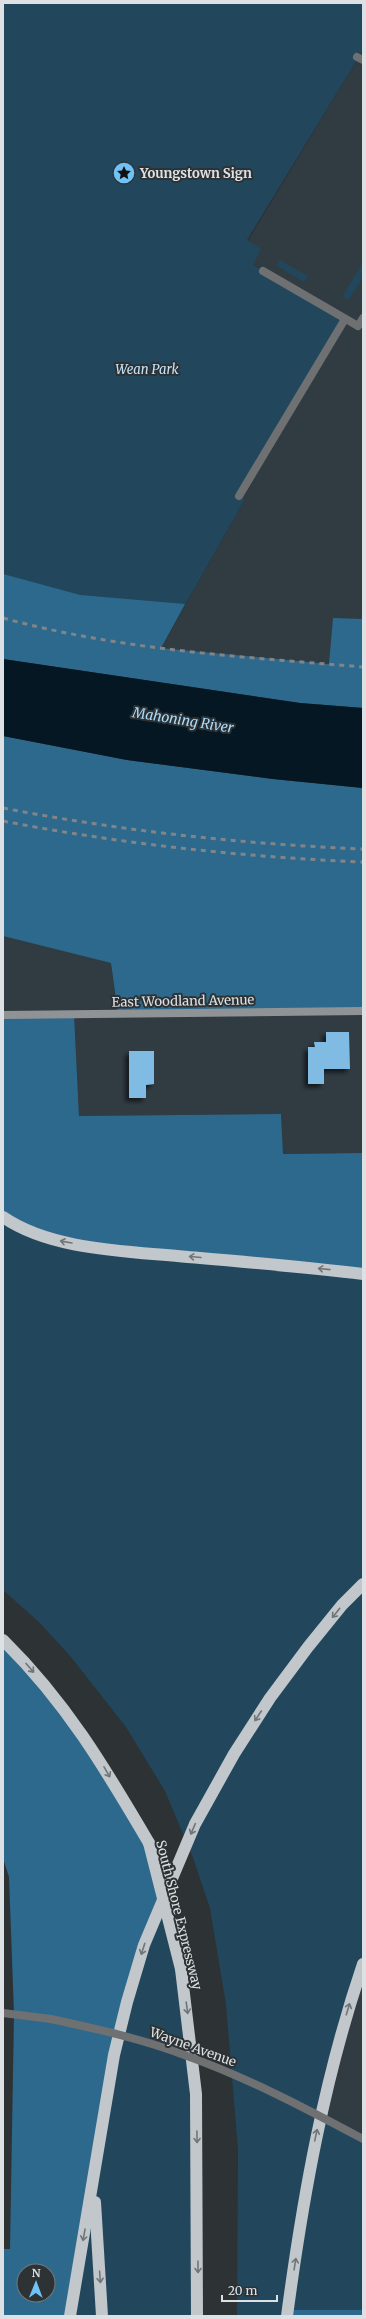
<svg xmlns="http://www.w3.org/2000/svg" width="366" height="2319" font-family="Merriweather,serif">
<defs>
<filter id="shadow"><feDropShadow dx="-3.5" dy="3.5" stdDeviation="2" flood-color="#0009"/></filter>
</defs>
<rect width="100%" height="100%" fill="#2d3235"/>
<g fill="#303b42">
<path d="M 363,50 L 363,667 L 161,648 L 245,499 L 239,496 L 263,271 L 239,256 Z"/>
<path d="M 3,936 L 111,963 L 117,1013 L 363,1011 L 363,1153 L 283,1154 L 281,1114 L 79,1116 L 74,1014 L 3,1015 Z"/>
<path d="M 363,1964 L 363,2139 L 321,2116 Z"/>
</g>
<g fill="#22475d">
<path d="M 3,3 L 363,3 L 363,50 L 247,240 L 261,249 L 253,265 L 345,319 L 240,496 L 245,499 L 143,679 L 3,659 Z"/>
<path d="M 280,260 L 308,276 L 304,282 L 277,266 Z"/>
<path d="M 363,262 L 363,277 L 349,300 L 342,297 Z"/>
<path d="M 3,1217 L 363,1274 L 363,1964 L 321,2116 L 363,2139 L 363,2310 L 288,2310 L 287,2316 L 237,2316 L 238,2150 L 226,2004 L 210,1908 L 192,1855 L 165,1791 L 126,1727 L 71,1657 L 39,1622 L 3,1590 Z"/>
<path d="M 164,1901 L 190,2030 L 197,2316 L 70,2316 L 114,2055 Z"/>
</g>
<g fill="#2d698d" fill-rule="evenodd">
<path d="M 3,574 L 80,595 L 185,604 L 161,648 L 329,664 L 333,618 L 363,619 L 363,708 L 300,703 L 3,659 Z"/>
<path d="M 3,736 L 127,760 L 273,779 L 363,788 L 363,1011 L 118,1014 L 111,963 L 3,936 Z"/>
<path d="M 74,1014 L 79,1116 L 281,1114 L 283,1154 L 363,1153 L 363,1274 L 63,1242 L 3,1217 L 3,1015 Z"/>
<path d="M 3,1640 L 28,1665 L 149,1843 L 164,1901 L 127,2002 L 70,2316 L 3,2316 L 3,2249 L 10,2249 L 14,2014 L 9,1877 L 3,1858 ZM 24,2271 L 48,2271 L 48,2295 L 24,2295 Z"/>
<path d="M 288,2310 L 363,2310 L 363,2316 L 287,2316 Z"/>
</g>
<path fill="#051722" d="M 3,659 L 300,703 L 363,708 L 363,788 L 273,779 L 127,760 L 3,736 Z"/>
<g fill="#7fbbe2" filter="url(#shadow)">
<path d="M 326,1032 L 349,1032 L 350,1069 L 324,1069 L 324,1084 L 308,1084 L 308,1047 L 315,1047 L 314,1042 L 326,1042 Z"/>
<path d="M 129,1051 L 154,1051 L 154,1084 L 146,1085 L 146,1098 L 129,1098 Z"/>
</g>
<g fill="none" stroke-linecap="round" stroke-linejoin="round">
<g stroke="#6e7072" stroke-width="8">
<path d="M 357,57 L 363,60"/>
<path d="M 263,271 L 358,326"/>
<path d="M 239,496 L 345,319"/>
</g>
<g stroke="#6e7072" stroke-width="8">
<path d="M 358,326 L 363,318"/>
<path d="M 3,2013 L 51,2019"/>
</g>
<path stroke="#909396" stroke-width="8" d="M 3,1015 L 363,1011"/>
<g stroke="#c1c7cb" stroke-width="12">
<path d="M 3,1217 C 52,1251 130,1251 188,1257 C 246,1262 305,1267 363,1274"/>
<path d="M 3,1640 C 66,1702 105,1768 149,1843"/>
<path d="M 181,1969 L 196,2094 L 197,2316"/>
<path d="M 95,2202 L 102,2316"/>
<path d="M 70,2316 L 114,2055 L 127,2002 L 144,1945 L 195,1824 L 234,1754 L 270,1698 L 308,1647 L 342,1605 L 363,1584"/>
<path d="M 287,2316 C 303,2196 324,2079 363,1964"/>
</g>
<g stroke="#818588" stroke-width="3" stroke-dasharray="5 5" stroke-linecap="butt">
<path d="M 3,618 C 120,650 243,657 363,667"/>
<path d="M 3,808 C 121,831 242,844 363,849"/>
<path d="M 3,821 C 121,844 243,857 363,862"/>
</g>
<path stroke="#6e7072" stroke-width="8" d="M 51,2019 C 97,2029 143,2039 187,2056 C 248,2078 305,2108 363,2139"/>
<path stroke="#c1c7cb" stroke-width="12" d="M 149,1843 L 181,1969"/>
</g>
<defs><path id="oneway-shaft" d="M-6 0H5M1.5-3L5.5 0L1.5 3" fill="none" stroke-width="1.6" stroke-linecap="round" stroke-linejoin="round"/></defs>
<g stroke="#707578">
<use href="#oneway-shaft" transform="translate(66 1242) rotate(-170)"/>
<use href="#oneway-shaft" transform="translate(195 1257) rotate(-175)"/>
<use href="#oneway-shaft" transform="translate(324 1269) rotate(-174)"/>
<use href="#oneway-shaft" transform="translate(336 1613) rotate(129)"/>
<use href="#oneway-shaft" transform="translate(30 1668) rotate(49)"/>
<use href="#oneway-shaft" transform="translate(258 1716) rotate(123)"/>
<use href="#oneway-shaft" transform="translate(107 1772) rotate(60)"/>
<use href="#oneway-shaft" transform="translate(193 1829) rotate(113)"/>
<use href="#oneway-shaft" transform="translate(143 1949) rotate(108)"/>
<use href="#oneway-shaft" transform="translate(187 2008) rotate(82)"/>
<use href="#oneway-shaft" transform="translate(348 2009) rotate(-73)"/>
<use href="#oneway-shaft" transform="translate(316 2135) rotate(-78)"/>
<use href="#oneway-shaft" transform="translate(197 2137) rotate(89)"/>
<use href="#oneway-shaft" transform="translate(84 2235) rotate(100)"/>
<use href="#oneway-shaft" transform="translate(295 2264) rotate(-81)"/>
<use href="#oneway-shaft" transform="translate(198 2267) rotate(90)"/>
<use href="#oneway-shaft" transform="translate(100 2277) rotate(86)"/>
</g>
<defs>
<g id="sight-disc" transform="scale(1.15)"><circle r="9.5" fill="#70c1f4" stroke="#2d3235"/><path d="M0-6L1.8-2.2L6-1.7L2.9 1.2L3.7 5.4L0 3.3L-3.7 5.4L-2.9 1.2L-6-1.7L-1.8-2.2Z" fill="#111"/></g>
</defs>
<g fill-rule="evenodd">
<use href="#sight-disc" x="124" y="173"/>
</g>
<g text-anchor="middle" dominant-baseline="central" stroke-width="4" stroke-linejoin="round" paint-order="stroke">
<g font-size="13" font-weight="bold" fill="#dee1e3" stroke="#2d3235" text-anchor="start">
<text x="140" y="173">Youngstown Sign</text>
</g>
<g font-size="13" font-style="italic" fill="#c4e4fa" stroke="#2d3235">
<text x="147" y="369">Wean Park</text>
</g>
<g font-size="13" fill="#dee1e3" stroke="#2d3235">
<text transform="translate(183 1001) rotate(-1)">East Woodland Avenue</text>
<text transform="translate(179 1915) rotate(76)">South Shore Expressway</text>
<text transform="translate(193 2047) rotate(20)">Wayne Avenue</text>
</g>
<g font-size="14" font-style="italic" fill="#abdcfd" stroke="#2d3235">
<text transform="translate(183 720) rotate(9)">Mahoning River</text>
</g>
</g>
<rect width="366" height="2319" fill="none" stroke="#dee1e3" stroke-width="8"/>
<g transform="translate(36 2283) rotate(1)"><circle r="19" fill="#2d3235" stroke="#74787b"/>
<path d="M0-3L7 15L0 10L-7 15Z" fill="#70c1f4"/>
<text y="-6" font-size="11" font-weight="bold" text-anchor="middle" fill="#dee1e3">N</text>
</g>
<path d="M222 2295v6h55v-6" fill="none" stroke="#dee1e3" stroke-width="2"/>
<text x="228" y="2295" font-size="12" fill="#dee1e3" stroke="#2d3235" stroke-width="3" paint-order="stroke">20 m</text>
</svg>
